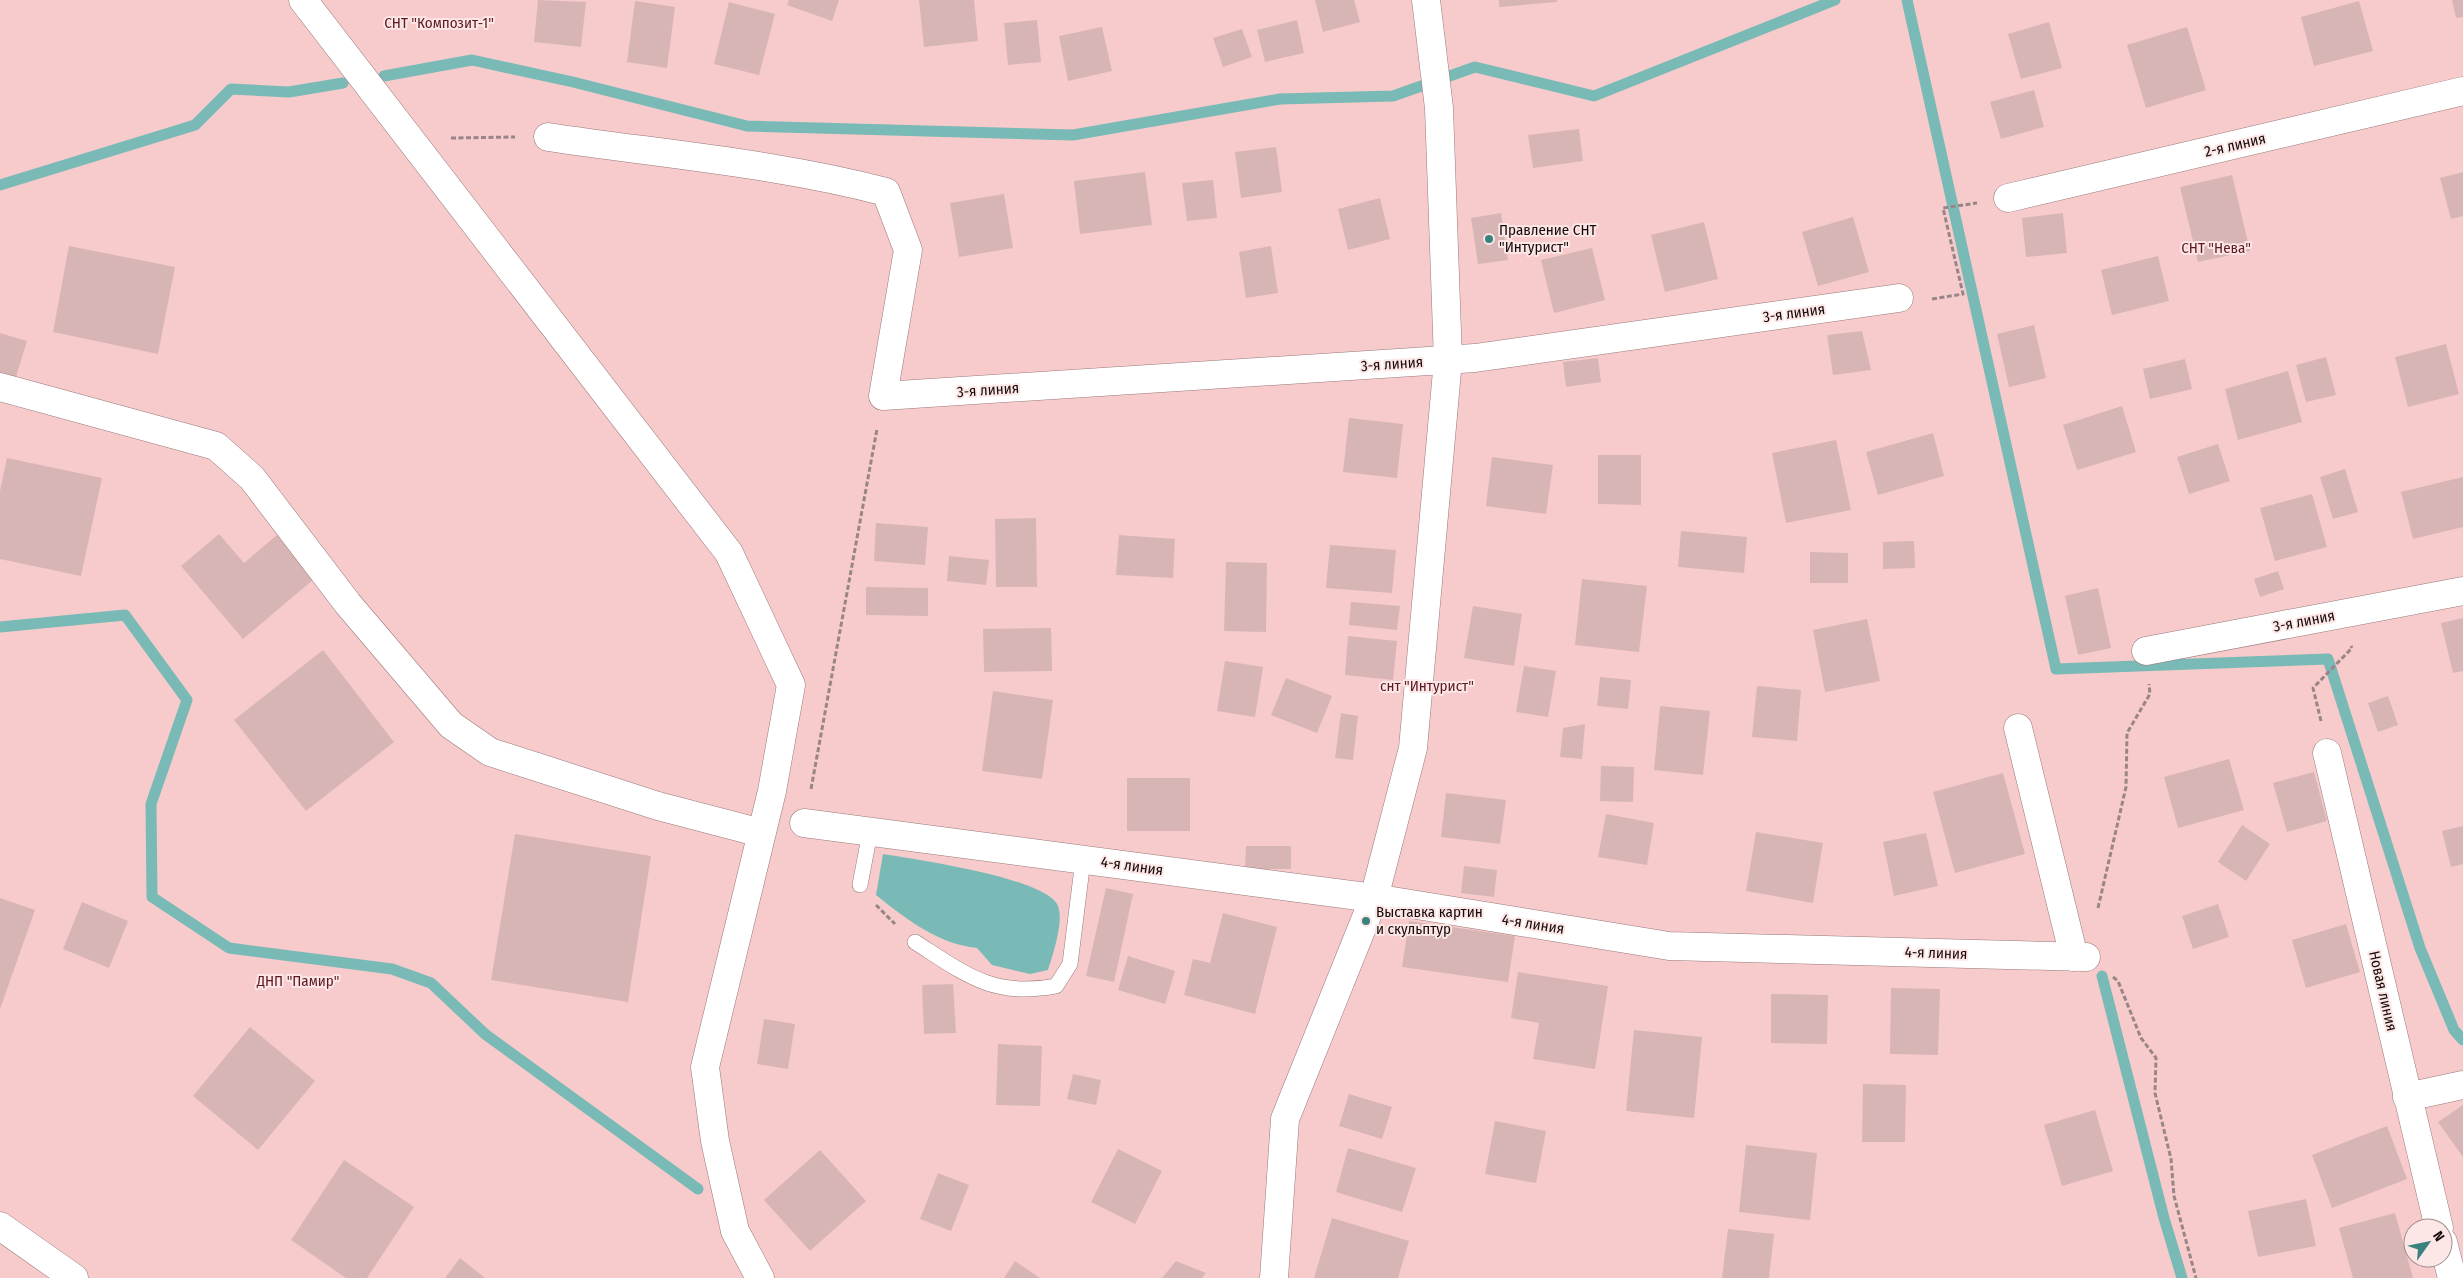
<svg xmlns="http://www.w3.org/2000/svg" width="2463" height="1278" font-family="'Fira Sans Condensed',sans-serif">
<rect width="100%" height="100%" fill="#fce6e6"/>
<path fill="#f7cbcc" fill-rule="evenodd" d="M 0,0 L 2463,0 L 2463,1278 L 0,1278 ZM 2413,1228 L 2443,1228 L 2443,1258 L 2413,1258 Z"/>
<path fill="#79bab6" d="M 883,854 C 913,859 1048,878 1058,906 C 1064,921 1053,954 1048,970 L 1030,974 L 992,965 L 977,948 C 938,944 906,919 876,895 Z"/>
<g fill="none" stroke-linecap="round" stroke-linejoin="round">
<g stroke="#79bab6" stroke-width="11">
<path d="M 1907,0 L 2056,669 L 2328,659 L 2420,948 L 2454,1030 L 2463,1040"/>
<path d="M 384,76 L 472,60 L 573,82 L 747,126 L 1073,135 L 1280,99 L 1393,96 L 1475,67 L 1594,96 L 1835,0"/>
<path d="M 0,185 L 195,125 L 231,89 L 289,92 L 343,83"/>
<path d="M 0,627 L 125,615 L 187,700 L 151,804 L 152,897 L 229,948 L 392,969 L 431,983 L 485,1034 L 698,1189"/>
<path d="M 2102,976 L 2164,1218 L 2182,1278"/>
</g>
</g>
<g fill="#d8b5b5">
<path d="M 538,0 L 586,2 L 581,47 L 534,42 Z"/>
<path d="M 789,0 L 839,0 L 832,21 L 787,5 Z"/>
<path d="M 919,0 L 974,0 L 978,41 L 924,47 Z"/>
<path d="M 1315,0 L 1354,0 L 1360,22 L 1323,32 Z"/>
<path d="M 1499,0 L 1557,0 L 1557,2 L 1499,7 Z"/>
<path d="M 2452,0 L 2463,0 L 2463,17 L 2456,18 Z"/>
<path d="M 635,1 L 675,7 L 667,68 L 627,62 Z"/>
<path d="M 2359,1 L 2373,51 L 2314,66 L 2301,17 Z"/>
<path d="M 729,2 L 775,14 L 759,75 L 714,64 Z"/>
<path d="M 1037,20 L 1041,62 L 1008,65 L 1004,23 Z"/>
<path d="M 1297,20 L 1304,53 L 1265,62 L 1257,30 Z"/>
<path d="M 2049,22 L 2062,68 L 2021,79 L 2008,34 Z"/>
<path d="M 1102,27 L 1112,71 L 1068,81 L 1059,36 Z"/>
<path d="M 2187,27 L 2206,90 L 2146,108 L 2127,45 Z"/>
<path d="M 1242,29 L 1252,57 L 1223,67 L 1213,38 Z"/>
<path d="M 2034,90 L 2044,127 L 2001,139 L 1990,102 Z"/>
<path d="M 1579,129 L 1583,161 L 1533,168 L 1528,135 Z"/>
<path d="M 1276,147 L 1282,192 L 1241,198 L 1235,152 Z"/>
<path d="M 1145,172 L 1152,225 L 1080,234 L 1074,181 Z"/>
<path d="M 2463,172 L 2463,216 L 2451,219 L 2440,178 Z"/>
<path d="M 2232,175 L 2250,251 L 2198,262 L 2180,187 Z"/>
<path d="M 1213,180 L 1217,218 L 1187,221 L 1182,183 Z"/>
<path d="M 1004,194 L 1013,248 L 959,257 L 950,203 Z"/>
<path d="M 1380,198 L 1390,239 L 1348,250 L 1338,209 Z"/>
<path d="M 1501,213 L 1508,260 L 1478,264 L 1471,218 Z"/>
<path d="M 2063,213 L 2067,253 L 2026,257 L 2022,218 Z"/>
<path d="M 1853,217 L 1869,272 L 1818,286 L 1802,232 Z"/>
<path d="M 1704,222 L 1718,279 L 1665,292 L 1651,235 Z"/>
<path d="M 69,246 L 175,267 L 158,354 L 53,332 Z"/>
<path d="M 1271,246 L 1278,293 L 1246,298 L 1239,252 Z"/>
<path d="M 1592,248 L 1605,300 L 1554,313 L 1541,260 Z"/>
<path d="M 2158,256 L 2169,301 L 2112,315 L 2101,270 Z"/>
<path d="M 2034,325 L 2046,378 L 2009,387 L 1997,334 Z"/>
<path d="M 1862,331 L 1871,370 L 1833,375 L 1827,335 Z"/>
<path d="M 0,333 L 27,341 L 15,380 L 0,376 Z"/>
<path d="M 2446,344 L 2459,394 L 2408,407 L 2395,357 Z"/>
<path d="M 2326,357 L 2336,395 L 2306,402 L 2296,365 Z"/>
<path d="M 1598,358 L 1601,382 L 1566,387 L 1563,362 Z"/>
<path d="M 2185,359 L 2192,389 L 2150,399 L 2143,369 Z"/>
<path d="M 2288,371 L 2302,422 L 2238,440 L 2225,389 Z"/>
<path d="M 2122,406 L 2136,452 L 2077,470 L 2063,425 Z"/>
<path d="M 1349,418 L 1403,424 L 1397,478 L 1343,472 Z"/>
<path d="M 1933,433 L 1944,476 L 1878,495 L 1866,452 Z"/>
<path d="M 1836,440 L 1851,510 L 1786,523 L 1772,453 Z"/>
<path d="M 2218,444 L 2230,481 L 2189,494 L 2177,457 Z"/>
<path d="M 1598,455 L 1641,455 L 1641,505 L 1598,504 Z"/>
<path d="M 1492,457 L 1553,465 L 1546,514 L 1486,506 Z"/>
<path d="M 7,458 L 102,478 L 81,576 L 0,559 L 0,491 Z"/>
<path d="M 2345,469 L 2358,512 L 2333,519 L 2320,477 Z"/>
<path d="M 2463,477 L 2463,527 L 2413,539 L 2401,492 Z"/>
<path d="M 2312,494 L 2327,547 L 2275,561 L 2260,508 Z"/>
<path d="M 1036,518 L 1037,587 L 996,587 L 995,519 Z"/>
<path d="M 876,523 L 928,527 L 925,565 L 874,561 Z"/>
<path d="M 1681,531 L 1747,537 L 1744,573 L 1678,567 Z"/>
<path d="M 219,534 L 244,563 L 277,535 L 314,579 L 243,639 L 181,566 Z"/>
<path d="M 1119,535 L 1175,539 L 1173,578 L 1116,575 Z"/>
<path d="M 1914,541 L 1915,568 L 1883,569 L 1883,542 Z"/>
<path d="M 1330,545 L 1396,550 L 1392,593 L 1326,588 Z"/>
<path d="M 1810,552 L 1848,553 L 1848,583 L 1810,583 Z"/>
<path d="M 949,556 L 989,560 L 986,585 L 947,581 Z"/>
<path d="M 1226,562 L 1267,563 L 1266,632 L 1224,631 Z"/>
<path d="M 2278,571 L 2284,589 L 2260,597 L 2254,579 Z"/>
<path d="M 1582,579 L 1647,586 L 1639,652 L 1575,645 Z"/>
<path d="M 866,587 L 928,588 L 928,616 L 866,615 Z"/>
<path d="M 2098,588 L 2111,648 L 2078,655 L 2065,596 Z"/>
<path d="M 1351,602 L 1400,606 L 1397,630 L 1349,625 Z"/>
<path d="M 1473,606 L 1522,614 L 1514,666 L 1464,658 Z"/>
<path d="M 2463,618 L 2463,671 L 2453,673 L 2441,623 Z"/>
<path d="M 1867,619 L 1880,681 L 1825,692 L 1813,630 Z"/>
<path d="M 1051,628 L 1052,671 L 984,672 L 983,629 Z"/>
<path d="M 1348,636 L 1397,641 L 1393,680 L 1345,675 Z"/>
<path d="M 323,650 L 394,742 L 306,811 L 234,720 Z"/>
<path d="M 1225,661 L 1263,667 L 1255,717 L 1217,711 Z"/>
<path d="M 1524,666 L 1556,671 L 1548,717 L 1516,712 Z"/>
<path d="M 1600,677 L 1631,680 L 1628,709 L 1597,706 Z"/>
<path d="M 1286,678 L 1332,696 L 1317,733 L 1271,715 Z"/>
<path d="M 1757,686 L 1801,690 L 1797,741 L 1752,737 Z"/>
<path d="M 993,691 L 1053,700 L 1042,779 L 982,771 Z"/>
<path d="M 2388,696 L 2398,725 L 2378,732 L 2368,703 Z"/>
<path d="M 1660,706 L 1710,711 L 1703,775 L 1654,770 Z"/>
<path d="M 1341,713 L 1358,716 L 1353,760 L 1335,758 Z"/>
<path d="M 1585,724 L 1582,759 L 1560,757 L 1563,728 Z"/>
<path d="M 2229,759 L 2244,810 L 2178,828 L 2164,777 Z"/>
<path d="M 1601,766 L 1634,767 L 1633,802 L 1600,801 Z"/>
<path d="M 2314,772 L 2327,821 L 2287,832 L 2273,783 Z"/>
<path d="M 2003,773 L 2025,854 L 1955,873 L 1933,792 Z"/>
<rect x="1127" y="778" width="63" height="53"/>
<path d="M 1446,793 L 1506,800 L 1500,844 L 1441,837 Z"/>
<path d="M 1606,814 L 1654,823 L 1647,865 L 1598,857 Z"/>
<path d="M 2242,825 L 2270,844 L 2246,881 L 2218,862 Z"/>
<path d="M 2463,826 L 2463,864 L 2451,867 L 2442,831 Z"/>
<path d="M 1756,832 L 1823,843 L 1813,903 L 1746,891 Z"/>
<path d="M 1926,833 L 1938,886 L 1894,896 L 1883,842 Z"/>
<path d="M 515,834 L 651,856 L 628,1002 L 491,980 Z"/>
<path d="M 1246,846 L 1291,846 L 1291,869 L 1245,869 Z"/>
<path d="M 1464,866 L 1497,870 L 1494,897 L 1461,893 Z"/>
<path d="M 1106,888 L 1133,894 L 1114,982 L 1086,976 Z"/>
<path d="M 0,898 L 35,910 L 0,1009 Z"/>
<path d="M 82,902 L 128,921 L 109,968 L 63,949 Z"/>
<path d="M 2218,904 L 2229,937 L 2193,949 L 2182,916 Z"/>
<path d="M 1223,913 L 1277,927 L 1255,1014 L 1184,995 L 1193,959 L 1210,963 Z"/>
<path d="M 1409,921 L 1515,936 L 1508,982 L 1402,967 Z"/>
<path d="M 2346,924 L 2360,972 L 2306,988 L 2292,940 Z"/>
<path d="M 1128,956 L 1175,971 L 1165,1004 L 1118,990 Z"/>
<path d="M 1518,972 L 1608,986 L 1595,1069 L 1533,1059 L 1539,1023 L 1511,1018 Z"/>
<path d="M 953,984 L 956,1033 L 924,1034 L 922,985 Z"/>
<path d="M 1891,988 L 1940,989 L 1938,1055 L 1890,1054 Z"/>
<path d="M 1771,994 L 1828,995 L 1827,1044 L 1771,1043 Z"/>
<path d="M 764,1019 L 795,1024 L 788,1069 L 757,1064 Z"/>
<path d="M 250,1027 L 315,1081 L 258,1150 L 193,1096 Z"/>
<path d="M 1634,1030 L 1702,1037 L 1694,1118 L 1626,1111 Z"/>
<path d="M 998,1044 L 1042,1046 L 1040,1106 L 996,1105 Z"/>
<path d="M 1073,1074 L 1101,1080 L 1096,1105 L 1067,1099 Z"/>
<path d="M 1863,1084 L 1906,1085 L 1905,1142 L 1862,1142 Z"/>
<path d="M 1349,1094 L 1392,1107 L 1382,1139 L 1339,1126 Z"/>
<path d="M 2463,1105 L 2463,1157 L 2438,1122 Z"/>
<path d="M 2095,1110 L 2113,1171 L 2062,1186 L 2044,1125 Z"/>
<path d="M 1495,1121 L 1546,1131 L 1536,1183 L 1485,1174 Z"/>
<path d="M 2387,1126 L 2407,1179 L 2332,1208 L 2312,1155 Z"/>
<path d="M 1746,1145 L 1817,1153 L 1810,1220 L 1739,1212 Z"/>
<path d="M 1348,1148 L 1416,1168 L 1402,1212 L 1336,1192 Z"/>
<path d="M 1118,1149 L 1162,1171 L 1135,1224 L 1091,1202 Z"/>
<path d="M 820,1150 L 866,1201 L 810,1251 L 764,1200 Z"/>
<path d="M 344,1160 L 414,1207 L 367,1278 L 346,1278 L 291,1240 Z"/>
<path d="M 938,1173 L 969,1185 L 951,1231 L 920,1219 Z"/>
<path d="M 2306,1199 L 2316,1246 L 2258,1257 L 2248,1211 Z"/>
<path d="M 2395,1213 L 2413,1278 L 2353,1278 L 2339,1228 Z"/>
<path d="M 1332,1218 L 1409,1241 L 1398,1278 L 1314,1278 Z"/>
<path d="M 1728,1229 L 1774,1234 L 1769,1278 L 1722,1278 Z"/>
<path d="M 460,1258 L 485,1278 L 445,1278 Z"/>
<path d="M 1015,1261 L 1040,1278 L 1004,1278 Z"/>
<path d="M 1176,1261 L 1206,1273 L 1202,1278 L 1162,1278 Z"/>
</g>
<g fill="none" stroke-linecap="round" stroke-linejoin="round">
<g stroke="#997879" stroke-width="16">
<g id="lane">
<path d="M 860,885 L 870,832"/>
<path d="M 915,942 C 965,974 993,998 1056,986 L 1070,964 L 1083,860"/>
</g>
</g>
<g stroke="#997879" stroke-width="29">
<g id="street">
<path d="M 303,0 L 729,553 L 791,685 L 772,791 L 705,1067 L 715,1141 L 735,1231 L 760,1278"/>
<path d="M 548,137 C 661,154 775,163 886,192 L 908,250 L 883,396 L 1475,358 L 1899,298"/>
<path d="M 2008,198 L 2463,91"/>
<path d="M 0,387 L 216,446 L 252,478 L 348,604 L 451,725 L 490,752 L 658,806 L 761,833"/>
<path d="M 2146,651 L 2463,591"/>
<path d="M 2018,728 L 2074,957"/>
<path d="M 2327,753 L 2439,1228"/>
<path d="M 804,823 L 1374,898 L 1669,946 L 2086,957"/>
<path d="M 2407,1097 L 2463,1085"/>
<path d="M 0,1226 L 74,1278"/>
<path d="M 2443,1242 L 2452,1278"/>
<path d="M 1274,1278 L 1285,1119 L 1374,898 L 1413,748 L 1448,360 L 1439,108 L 1426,0"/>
</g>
</g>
<g stroke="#988687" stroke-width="3" stroke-dasharray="5 2.5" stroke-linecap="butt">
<path d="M 451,138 L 515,137"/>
<path d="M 1932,299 L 1963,294 L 1943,208 L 1977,203"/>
<path d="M 2321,721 L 2313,688 L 2352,648 L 2351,646"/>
<path d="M 811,789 L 877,429"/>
<path d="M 876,905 L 895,924"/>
<path d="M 2098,908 L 2126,787 L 2127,733 L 2150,694 L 2149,684"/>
<path d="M 2113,977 L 2118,981 L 2141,1038 L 2156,1058 L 2155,1093 L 2171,1159 L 2174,1196 L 2196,1278"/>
</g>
<use href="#lane" stroke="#fff" stroke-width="15"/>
<use href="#street" stroke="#fff" stroke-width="28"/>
</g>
<g fill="#3a827e" stroke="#fce6e6" stroke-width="2">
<circle cx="1489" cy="239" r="5"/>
<circle cx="1366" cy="921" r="5"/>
</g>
<g text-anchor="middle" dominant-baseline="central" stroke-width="4" stroke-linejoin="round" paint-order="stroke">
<g font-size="15" fill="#5d1a22" stroke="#fce6e6">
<text x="439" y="23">СНТ "Композит-1"</text>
<text x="2216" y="248">СНТ "Нева"</text>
<text x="1427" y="686">снт "Интурист"</text>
<text x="298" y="981">ДНП "Памир"</text>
</g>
<g font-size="15" fill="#160a0b" stroke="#fce6e6">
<text transform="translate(2235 145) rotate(-13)">2-я линия</text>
<text transform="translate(1794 313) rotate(-8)">3-я линия</text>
<text transform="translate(1392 364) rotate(-4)">3-я линия</text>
<text transform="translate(988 390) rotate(-4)">3-я линия</text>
<text transform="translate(2304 621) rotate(-11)">3-я линия</text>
<text transform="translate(1132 866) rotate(8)">4-я линия</text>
<text transform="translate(1533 924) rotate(9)">4-я линия</text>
<text transform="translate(1936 953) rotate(2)">4-я линия</text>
<text transform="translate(2383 991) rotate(77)">Новая линия</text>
</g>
<g font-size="15" fill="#160a0b" stroke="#fce6e6" text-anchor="start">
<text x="1499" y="230">Правление СНТ<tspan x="1499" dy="17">"Интурист"</tspan></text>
<text x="1376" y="912">Выставка картин<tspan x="1376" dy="17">и скульптур</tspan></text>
</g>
</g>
<g transform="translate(2428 1243) rotate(57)"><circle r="24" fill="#fce6e6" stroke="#a08e8e"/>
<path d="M0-4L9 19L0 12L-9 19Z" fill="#3a827e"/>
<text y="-8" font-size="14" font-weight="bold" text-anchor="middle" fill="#160a0b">N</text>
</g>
</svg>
